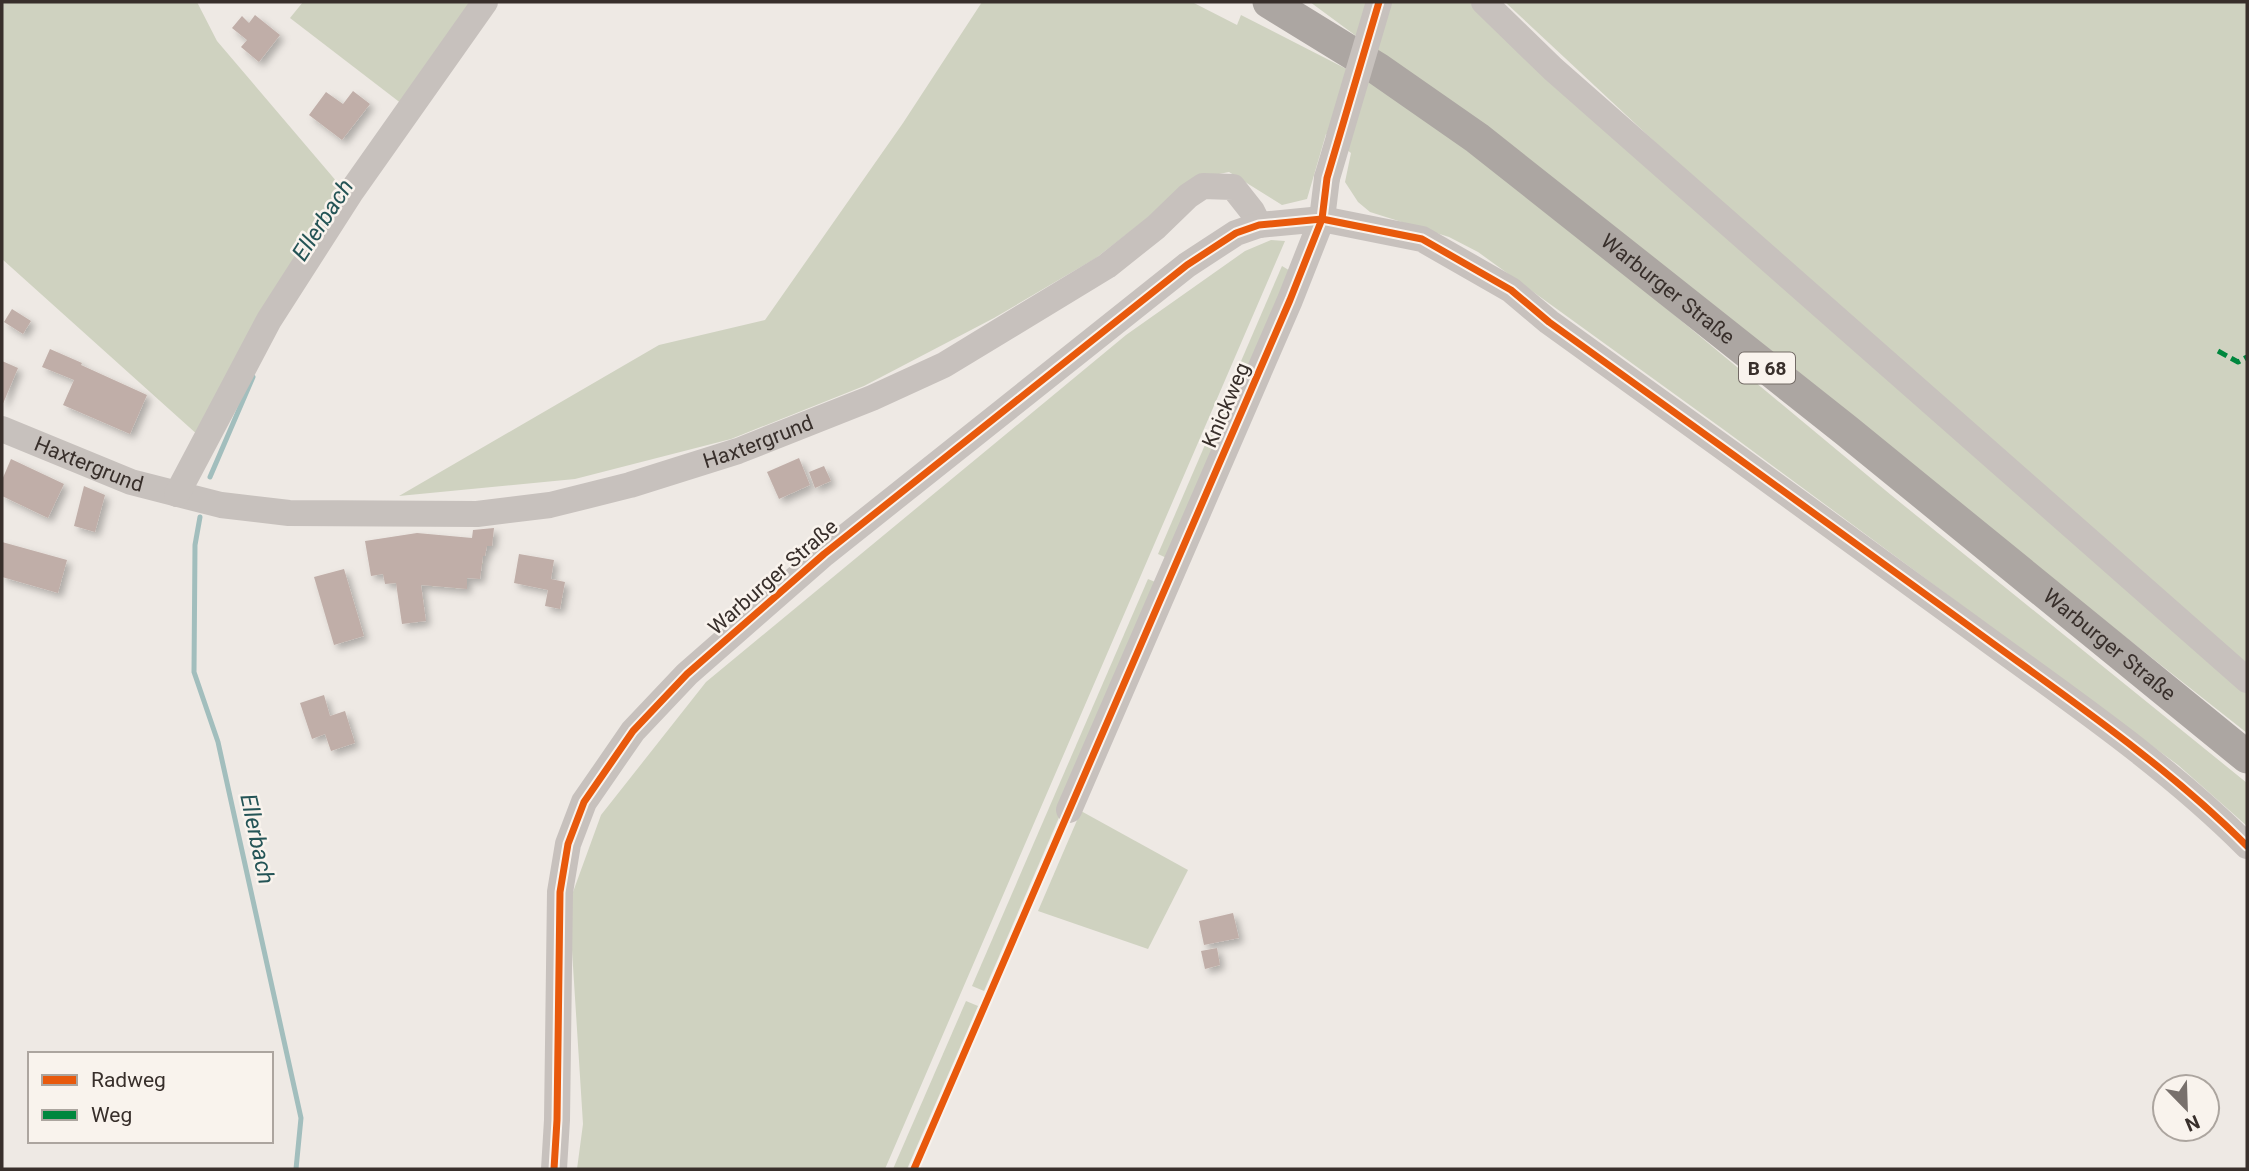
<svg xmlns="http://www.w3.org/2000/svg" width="2249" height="1171" font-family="Roboto,sans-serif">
<defs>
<filter id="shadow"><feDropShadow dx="4.5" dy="4.5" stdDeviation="3.5" flood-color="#0004"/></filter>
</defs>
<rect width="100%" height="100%" fill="#eee9e4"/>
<g fill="#cfd2c0">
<path d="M 2,2 L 197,2 L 217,41 L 343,189 L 199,436 L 2,259 Z"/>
<path d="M 303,2 L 473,2 L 402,104 L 290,18 Z"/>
<path d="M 982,2 L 1192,2 L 1237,25 L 1241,15 L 1370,81 L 1471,146 L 1891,495 L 2247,783 L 2247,826 L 2178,765 L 1727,432 L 1478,252 L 1449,237 L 1370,212 L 1358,202 L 1345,182 L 1351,153 L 1326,134 L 1307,199 L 1282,205 L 1229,172 L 1199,178 L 1096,258 L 994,318 L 864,386 L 731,439 L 575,479 L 399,496 L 659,345 L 765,320 L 903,123 Z"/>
<path d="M 1310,2 L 1470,2 L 1535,68 L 2247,693 L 2247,733 L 1481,128 Z"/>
<path d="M 1505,2 L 2247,2 L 2247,670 L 1731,213 Z"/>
<path d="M 1271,240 L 1285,241 L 885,1169 L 577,1169 L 583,1124 L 569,903 L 601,815 L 706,682 L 1126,335 L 1245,251 Z"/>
<path d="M 1282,266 L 1292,272 L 1171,560 L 1158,554 Z"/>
<path d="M 1148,579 L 1160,584 L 984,991 L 972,986 Z"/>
<path d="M 1081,811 L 1188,870 L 1148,949 L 1038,911 Z"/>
<path d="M 966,1001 L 978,1006 L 907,1169 L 893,1169 Z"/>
</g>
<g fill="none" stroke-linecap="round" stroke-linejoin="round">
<g stroke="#a2bebd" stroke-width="5">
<path d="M 210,477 L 253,377"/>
<path d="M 200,517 L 195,545 L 194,672 L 218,742 L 301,1118 L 296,1169"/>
</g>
</g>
<g fill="#c0aea8" filter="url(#shadow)">
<path d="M 255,15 L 280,35 L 259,62 L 241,47 L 247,40 L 232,28 L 242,16 L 249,23 Z"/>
<path d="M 353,91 L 370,104 L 342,140 L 309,115 L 326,92 L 343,104 Z"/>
<path d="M 12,309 L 31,321 L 23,334 L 4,322 Z"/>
<path d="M 50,349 L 82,363 L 81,365 L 147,395 L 130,434 L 63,405 L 74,380 L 42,367 Z"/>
<path d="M 2,361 L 18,368 L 2,406 Z"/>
<path d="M 799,458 L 810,485 L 779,499 L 767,472 Z"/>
<path d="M 11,459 L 64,484 L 48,518 L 2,496 L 2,480 Z"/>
<path d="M 824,466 L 831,481 L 815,488 L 809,472 Z"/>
<path d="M 84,486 L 105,495 L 95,532 L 74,526 Z"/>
<path d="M 494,528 L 492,546 L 487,546 L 485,556 L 483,556 L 480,579 L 467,578 L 467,589 L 421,585 L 426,621 L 402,624 L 396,583 L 385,584 L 383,574 L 371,576 L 365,541 L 417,533 L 472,538 L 473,530 Z"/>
<path d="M 2,542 L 67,560 L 58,593 L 2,577 Z"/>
<path d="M 519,554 L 554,560 L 551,579 L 565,582 L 560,609 L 545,606 L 548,590 L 514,583 Z"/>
<path d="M 344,569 L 364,636 L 334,645 L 314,577 Z"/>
<path d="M 324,695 L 330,716 L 345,711 L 355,743 L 331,751 L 325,734 L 312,739 L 300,703 Z"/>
<path d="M 1233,913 L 1239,938 L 1204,945 L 1199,921 Z"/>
<path d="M 1217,948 L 1220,965 L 1205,969 L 1201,951 Z"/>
</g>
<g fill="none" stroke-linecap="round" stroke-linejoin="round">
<g stroke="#c7c1bd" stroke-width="26">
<path d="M 1484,2 L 1553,69 L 2247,680"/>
<path id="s1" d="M 2,429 L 131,482 L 221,505 L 289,513 L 477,514 L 550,505 L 630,485 L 738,451 L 872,398 L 944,365 L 1107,266 L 1156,227 L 1188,196 L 1203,186 L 1233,187 L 1252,211 L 1259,225"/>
<path d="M 177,494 L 269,320 L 351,192 L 485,2"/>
<path d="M 1069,810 L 1290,300 L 1322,219 L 1327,178"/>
<path d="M 554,1169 L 557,1120 L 560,892 L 568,844 L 584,802 L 633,731 L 687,674 L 824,554 L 1187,265 L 1236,233 L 1259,225 L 1322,219 L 1422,239 L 1511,290 L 1549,322 C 1689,423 1830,524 1969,626 C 2064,696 2163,762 2247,846"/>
</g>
<path stroke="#aca6a2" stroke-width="33" id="s2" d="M 1269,2 L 1378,69 L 1477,138 L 1847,431 L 2247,757"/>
<path stroke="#c7c1bd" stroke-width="26" d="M 1327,178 L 1379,2"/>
<path stroke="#00873e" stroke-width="5" stroke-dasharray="10 5" stroke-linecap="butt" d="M 2218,351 L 2238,362 L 2247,357"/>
<g stroke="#f9f3ed" stroke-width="11">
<g id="cycleway">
<path d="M 554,1169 L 557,1120 L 560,892 L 568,844 L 584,802 L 633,731 L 687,674 L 824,554 L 1187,265 L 1236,233 L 1259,225 L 1322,219 L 1422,239 L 1511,290 L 1549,322 C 1689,423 1830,524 1969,626 C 2064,696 2163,762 2247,846"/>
<path d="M 914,1169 L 1290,300 L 1322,219 L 1327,178 L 1379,2"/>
</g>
</g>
<use href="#cycleway" stroke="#e8590c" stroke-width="7"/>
</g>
<g text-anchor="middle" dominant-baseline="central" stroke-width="5" stroke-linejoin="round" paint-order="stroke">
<rect fill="#f9f3ed" stroke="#726a65" stroke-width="2" x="1739" y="352.5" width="56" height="31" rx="5"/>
<g font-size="19" font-weight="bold" fill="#382f2b">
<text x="1767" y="368">B 68</text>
</g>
<g font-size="21" fill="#382f2b" stroke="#f9f3ed">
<text stroke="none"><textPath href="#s2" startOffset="492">Warburger Straße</textPath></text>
<text transform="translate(1226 405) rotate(-67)">Knickweg</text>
<text stroke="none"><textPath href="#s1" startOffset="780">Haxtergrund</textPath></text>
<text stroke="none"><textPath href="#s1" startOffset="94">Haxtergrund</textPath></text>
<text transform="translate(773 577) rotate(-41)">Warburger Straße</text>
<text stroke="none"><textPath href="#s2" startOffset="1059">Warburger Straße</textPath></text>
</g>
<g font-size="23" font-style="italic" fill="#245456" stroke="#f9f3ed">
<text transform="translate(323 220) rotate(-57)">Ellerbach</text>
<text transform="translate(257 839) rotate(78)">Ellerbach</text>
</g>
</g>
<rect width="2249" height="1171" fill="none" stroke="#382f2b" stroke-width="7"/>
<rect x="28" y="1052" width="245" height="91" fill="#f9f3ed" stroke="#aca59f" stroke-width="2"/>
<rect x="42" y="1075" width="35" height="10" fill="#e8590c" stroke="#aca59f" stroke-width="2"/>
<text x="91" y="1087" font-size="21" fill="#382f2b">Radweg</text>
<rect x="42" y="1110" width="35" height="10" fill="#00873e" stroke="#aca59f" stroke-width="2"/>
<text x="91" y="1122" font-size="21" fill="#382f2b">Weg</text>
<g transform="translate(2186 1108) rotate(157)"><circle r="33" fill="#f9f3ed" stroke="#aca59f" stroke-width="2"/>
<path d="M0-5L12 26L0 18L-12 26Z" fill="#78706c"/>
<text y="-10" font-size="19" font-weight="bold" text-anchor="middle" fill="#382f2b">N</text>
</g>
</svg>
